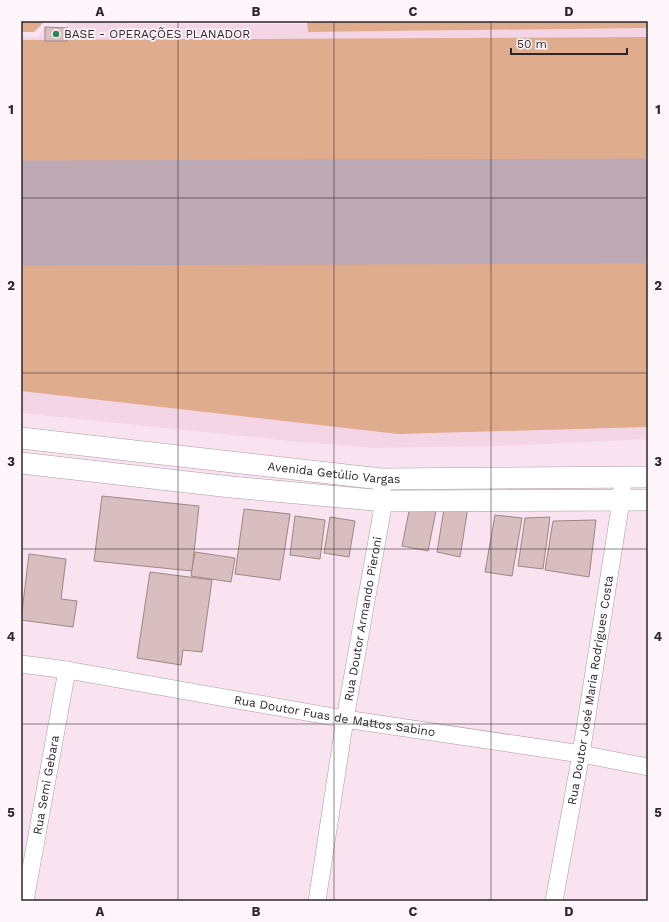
<svg xmlns="http://www.w3.org/2000/svg" width="669" height="922" font-family="'Work Sans',sans-serif">
<rect width="100%" height="100%" fill="#fae3f0"/>
<path fill="#f3d5e5" d="M 77,21 L 133,24 L 307,24 L 308,32 L 648,28 L 648,439 L 503,446 L 374,448 L 289,441 L 21,413 L 21,37 L 38,37 L 45,27 L 67,28 L 68,23 L 77,23 Z"/>
<g fill="#dfac8d">
<path d="M 21,21 L 45,21 L 34,32 L 21,32 Z"/>
<path d="M 307,21 L 648,21 L 648,28 L 308,32 Z"/>
<path d="M 648,37 L 648,166 L 21,167 L 21,40 Z"/>
<path d="M 21,260 L 648,263 L 648,427 L 398,434 L 21,391 Z"/>
</g>
<g fill="none" stroke-linecap="round" stroke-linejoin="round">
<path stroke="#bca9b4" stroke-width="105" d="M 21,213 L 648,211"/>
</g>
<g fill="#d8bebe" stroke="#9e8686">
<path d="M 45,27 L 68,28 L 67,41 L 45,41 Z"/>
<path d="M 102,496 L 199,506 L 192,571 L 94,561 Z"/>
<path d="M 468,507 L 460,557 L 437,552 L 444,509 Z"/>
<path d="M 244,509 L 290,514 L 280,580 L 235,574 Z"/>
<path d="M 409,511 L 436,511 L 428,551 L 402,546 Z"/>
<path d="M 495,515 L 522,518 L 512,576 L 485,572 Z"/>
<path d="M 295,516 L 325,520 L 320,559 L 290,555 Z"/>
<path d="M 330,517 L 355,521 L 349,557 L 324,553 Z"/>
<path d="M 550,517 L 543,569 L 518,566 L 525,518 Z"/>
<path d="M 596,520 L 589,577 L 545,570 L 553,521 Z"/>
<path d="M 195,552 L 235,558 L 231,582 L 191,576 Z"/>
<path d="M 29,554 L 66,559 L 61,599 L 77,601 L 73,627 L 21,620 Z"/>
<path d="M 150,572 L 212,580 L 202,652 L 183,650 L 181,665 L 137,658 Z"/>
</g>
<g fill="none" stroke-linecap="round" stroke-linejoin="round">
<g stroke="#ad98a4" stroke-width="18">
<g id="minor">
<path id="s1" d="M 21,664 L 67,670 L 345,719 L 581,754 L 648,767"/>
<path id="s2" d="M 25,901 L 67,670"/>
<path id="s3" d="M 317,901 L 345,719 L 384,501 L 382,489"/>
<path id="s4" d="M 554,901 L 581,754 L 621,501 L 623,478"/>
</g>
</g>
<g stroke="#ad98a4" stroke-width="22">
<g id="major">
<path id="s5" d="M 21,438 L 381,479 L 648,477"/>
<path d="M 21,463 L 231,487 L 384,501 L 648,500"/>
</g>
</g>
<use href="#minor" stroke="#fff" stroke-width="17"/>
<use href="#major" stroke="#fff" stroke-width="21"/>
</g>
<path fill="none" stroke="#2e262a" stroke-width="1" stroke-opacity="0.55" d="M 178,21 L 178,901M 334,21 L 334,901M 491,21 L 491,901M 21,198 L 648,198M 21,373 L 648,373M 21,549 L 648,549M 21,724 L 648,724"/>
<circle fill="#2e8458" stroke="#fef5fa" stroke-width="1.5" cx="56" cy="34" r="4"/>
<g text-anchor="middle" dominant-baseline="central" stroke-width="3.5" stroke-linejoin="round" paint-order="stroke">
<g font-size="12" fill="#2e262a" stroke="#fef5fa" text-anchor="start">
<text x="64" y="34">BASE - OPERAÇÕES PLANADOR</text>
</g>
<g font-size="12" fill="#2e262a" stroke="#fef5fa">
<text stroke="none"><textPath href="#s5" startOffset="315">Avenida Getúlio Vargas</textPath></text>
<text stroke="none"><textPath href="#s3" startOffset="286">Rua Doutor Armando Pieroni</textPath></text>
<text stroke="none"><textPath href="#s4" startOffset="214">Rua Doutor José Maria Rodrigues Costa</textPath></text>
<text stroke="none"><textPath href="#s1" startOffset="318">Rua Doutor Fuas de Mattos Sabino</textPath></text>
<text stroke="none"><textPath href="#s2" startOffset="118">Rua Semi Gebara</textPath></text>
</g>
</g>
<rect width="669" height="922" fill="none" stroke="#fef5fa" stroke-width="44"/>
<path d="M511 48v6h116v-6" fill="none" stroke="#2e262a" stroke-width="2"/>
<text x="517" y="48" font-size="12" fill="#2e262a" stroke="#fef5fa" stroke-width="3" paint-order="stroke">50 m</text>
<rect x="22" y="22" width="625" height="878" fill="none" stroke="#2e262a" stroke-width="1.5"/>
<g font-size="13" text-anchor="middle" font-weight="bold" fill="#2e262a">
<text x="100" y="16">A</text>
<text x="256" y="16">B</text>
<text x="413" y="16">C</text>
<text x="569" y="16">D</text>
<text x="11" y="114">1</text>
<text x="658" y="114">1</text>
<text x="11" y="290">2</text>
<text x="658" y="290">2</text>
<text x="11" y="466">3</text>
<text x="658" y="466">3</text>
<text x="11" y="641">4</text>
<text x="658" y="641">4</text>
<text x="11" y="817">5</text>
<text x="658" y="817">5</text>
<text x="100" y="916">A</text>
<text x="256" y="916">B</text>
<text x="413" y="916">C</text>
<text x="569" y="916">D</text>
</g>
</svg>
